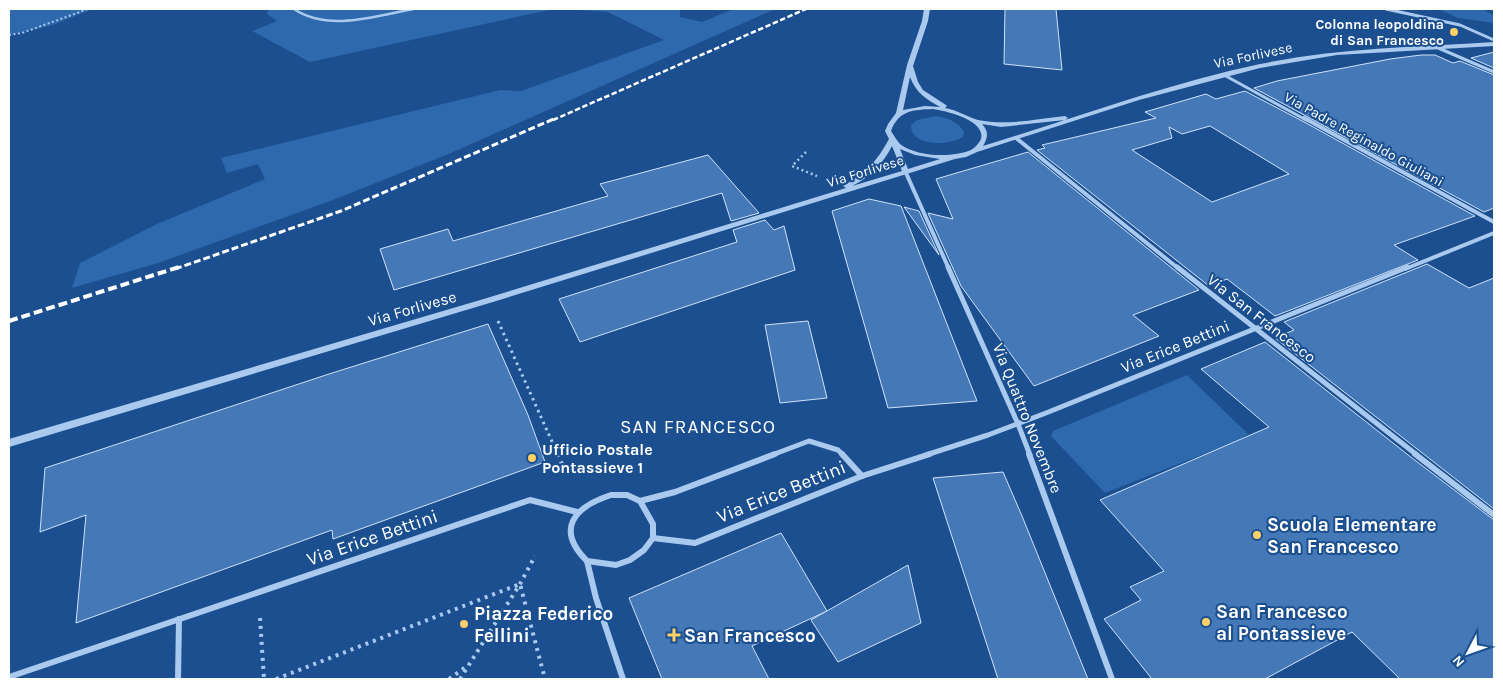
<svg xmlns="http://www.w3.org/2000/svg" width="1503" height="688" viewBox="0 0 1503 688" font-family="Karla,sans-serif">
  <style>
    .green { fill: #2e69ad }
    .building { fill: #4478b7; stroke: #cfe3fa; fill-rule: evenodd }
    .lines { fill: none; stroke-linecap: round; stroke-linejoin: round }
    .path-far3 { stroke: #a9c9ee; stroke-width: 2; stroke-dasharray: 2 2.5; stroke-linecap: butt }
    .path-far2 { stroke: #a9c9ee; stroke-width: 2.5; stroke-dasharray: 2 3; stroke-linecap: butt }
    .path-far1 { stroke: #a9c9ee; stroke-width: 3; stroke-dasharray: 2.5 4; stroke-linecap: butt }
    .path { stroke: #a9c9ee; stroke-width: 4; stroke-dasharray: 3 5; stroke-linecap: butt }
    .service { stroke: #a9c9ee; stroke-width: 2.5 }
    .minor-far3 { stroke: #a9c9ee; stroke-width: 3 }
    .minor-far2 { stroke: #a9c9ee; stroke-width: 4 }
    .minor-far1 { stroke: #a9c9ee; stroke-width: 5 }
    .minor { stroke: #a9c9ee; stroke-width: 6 }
    .tertiary { fill: #a9c9ee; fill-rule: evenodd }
    .rail-far2 { stroke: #fff; stroke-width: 2.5; stroke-dasharray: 5.5 2.5; stroke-linecap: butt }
    .rail-far1 { stroke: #fff; stroke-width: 3; stroke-dasharray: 7 3; stroke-linecap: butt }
    .rail { stroke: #fff; stroke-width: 4; stroke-dasharray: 9 4; stroke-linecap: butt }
    .poi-dot { fill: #ffd166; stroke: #1b4f8f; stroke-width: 2 }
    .labels { text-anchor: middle; stroke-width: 4; stroke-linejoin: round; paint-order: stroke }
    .far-poi-label { font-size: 14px; font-weight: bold; fill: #fff; stroke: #1b4f8f; text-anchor: end }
    .far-street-label { font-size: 14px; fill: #fff; stroke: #1b4f8f }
    .street-label { font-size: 16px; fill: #fff; stroke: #1b4f8f }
    .poi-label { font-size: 16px; font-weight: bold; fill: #fff; stroke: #1b4f8f; text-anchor: start }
    .quarter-label { font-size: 19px; letter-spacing: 1px; fill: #fff; stroke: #1b4f8f }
    .near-street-label { font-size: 19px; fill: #fff; stroke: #1b4f8f }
    .near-poi-label { font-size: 19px; font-weight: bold; fill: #fff; stroke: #1b4f8f; text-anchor: start }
  </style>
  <rect width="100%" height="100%" fill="#1b4f8f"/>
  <!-- green -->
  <g class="green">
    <path d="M9 9H92L53 25 9 35Z"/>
    <path d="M269 9H553L310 62 252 31 277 21 267 14Z"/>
    <path d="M568 9H680V17L702 22 734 9H775L451 153 333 200 158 263 72 288 80 263 157 224 265 179 258 164 227 173 221 158 500 90 521 91 664 40 608 12Z"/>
    <path d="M1439 9H1481L1494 15V23L1458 18Z"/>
    <path d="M936 116C947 118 958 121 964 132L963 137C950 146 910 147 911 125L917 120Z"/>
    <path d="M1187 375 1248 434 1237 441 1105 493 1051 436 1053 431Z"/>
  </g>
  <!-- building -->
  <g class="building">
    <path d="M1005 9H1056L1062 70 1004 64Z"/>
    <path d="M1494 52V68L1471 58Z"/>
    <path d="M1421 55H1435L1453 63 1460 61 1494 75V208L1484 212 1254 88 1277 81 1390 59Z"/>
    <path d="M1245 91 1306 123 1475 216 1394 245 1418 260 1275 316 1227 279 1209 286 1037 150 1045 148 1042 145 1156 118 1145 112 1206 94 1216 99ZM1210 126 1289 174 1212 202 1132 150 1172 138 1169 127 1182 134Z"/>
    <path d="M1028 152 1199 290 1133 315 1159 336 1034 386 961 286 928 213 953 219 936 179Z"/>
    <path d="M708 155 759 213 731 221 722 193 394 290 380 249 448 229 453 241 608 196 600 184Z"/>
    <path d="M869 199 901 206 977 401 888 408 832 211Z"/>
    <path d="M904 207 919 211 939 255Z"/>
    <path d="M765 220 774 230 784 226 795 270 580 342 559 299 737 242 733 230Z"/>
    <path d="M1427 264 1469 288 1494 278V509L1275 338 1294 330 1284 322Z"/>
    <path d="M808 321 827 398 780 403 765 325Z"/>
    <path d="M488 324 528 415 545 462 333 539 332 530 76 623 86 515 40 532 45 468 329 374Z"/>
    <path d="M1265 342 1412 458 1494 520V679H1400L1352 632 1265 679H1152L1104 619 1141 600 1130 587 1164 571 1100 500 1269 427 1201 369Z"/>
    <path d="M1003 472 1022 516 1088 679H998L933 478Z"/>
    <path d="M781 533 827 611 752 646 769 679H662L629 598Z"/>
    <path d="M908 565 921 623 838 662 811 620Z"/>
  </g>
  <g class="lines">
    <!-- path-far3 -->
    <path class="path-far3" d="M9 35 22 33 88 9"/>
    <!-- path-far2 -->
    <path class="path-far2" d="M806 152 792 166 817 176"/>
    <!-- path-far1 -->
    <path class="path-far1" d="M498 321 558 455"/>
    <!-- path -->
    <g class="path">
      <path d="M558 454 562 464"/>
      <path d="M260 618 264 679"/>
      <path d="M276 679 520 584 545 679"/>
      <path d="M449 679 467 666"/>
      <path d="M460 679 520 584 535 556"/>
    </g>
    <!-- service -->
    <path class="service" d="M294 9C328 32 376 16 413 9"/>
    <!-- minor-far3 -->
    <g class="minor-far3">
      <path d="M1386 9 1460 25 1494 40"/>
      <path d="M1436 47 1494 72"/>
      <path d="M1224 75 1306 120"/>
    </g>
    <!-- minor-far2 -->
    <g class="minor-far2">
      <path d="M1304 118 1494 222"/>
      <path d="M1016 138 1179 269"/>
      <path d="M906 173 949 269"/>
      <path d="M1405 269 1494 233"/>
    </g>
    <!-- minor-far1 -->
    <g class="minor-far1">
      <path d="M948 267 1018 424 1030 455"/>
      <path d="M1177 267 1417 455"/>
      <path d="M772 455 809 441 838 450 843 455"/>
      <path d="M926 455 988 435 1046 413 1408 267"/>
    </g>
    <!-- minor -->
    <g class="minor">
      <path d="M842 454 862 476"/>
      <path d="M1029 454 1112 679"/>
      <path d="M1415 454 1494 515"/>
      <path d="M611 495H627L640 501 653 524V538L644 550 630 560 616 565 587 561C555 529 574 507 611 495Z"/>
      <path d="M640 501 675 492 775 454"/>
      <path d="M653 538 695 543 862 476 930 454"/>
      <path d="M587 561 596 598 623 679"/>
      <path d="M9 677 530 500 577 512"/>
      <path d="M178 679 179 619"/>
    </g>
    <!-- tertiary -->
    <path class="tertiary" d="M924 9H930L928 21 913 66 918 82 923 90 946 105 947 106 945 108C957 110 968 117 978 120 1007 126 1036 119 1065 116L1068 118 1065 120 1001 127 982 124C989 132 988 137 983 146 1075 118 1166 84 1260 64 1337 48 1415 47 1494 42V46L1337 55 1260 68 1139 100 977 152 966 157 955 159 493 302 9 447V439L487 298 846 188 843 186 845 185C867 172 877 161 889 139L885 131 888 124 896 113 907 65 922 21ZM910 77C916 93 926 99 940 107L925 106 903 110ZM933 109C946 111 986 120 981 139 979 143 975 148 971 150 952 158 917 157 900 144 896 140 894 135 891 131 899 110 913 110 933 109ZM892 146 902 171 852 186C870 177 883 164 892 146ZM900 149 915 155 940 159 908 169Z"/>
    <!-- rail-far2 -->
    <path class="rail-far2" d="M553 120 806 9"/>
    <!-- rail-far1 -->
    <path class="rail-far1" d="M175 269 341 211 556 118"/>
    <!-- rail -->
    <path class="rail" d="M9 321 179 267"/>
  </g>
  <!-- markers -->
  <g class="poi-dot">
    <circle cx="1454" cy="32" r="5"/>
    <circle cx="532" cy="458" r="5"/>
    <circle cx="1257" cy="535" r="5"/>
    <circle cx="1206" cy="622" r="5"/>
    <circle cx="464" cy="624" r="5"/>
    <path d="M671.5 627.5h5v5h5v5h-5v5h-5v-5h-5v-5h5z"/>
  </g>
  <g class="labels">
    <!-- far-poi labels -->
    <g class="far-poi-label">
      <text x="1444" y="29">Colonna leopoldina<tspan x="1444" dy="16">di San Francesco</tspan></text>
    </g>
    <!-- far-street labels -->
    <g class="far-street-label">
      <text transform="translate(1253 55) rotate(-12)" y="5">Via Forlivese</text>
      <text transform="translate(1364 139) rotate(29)" y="5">Via Padre Reginaldo Giuliani</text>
      <text transform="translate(865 171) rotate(-17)" y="5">Via Forlivese</text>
    </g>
    <!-- street labels -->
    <g class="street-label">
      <text transform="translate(412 308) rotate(-16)" y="6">Via Forlivese</text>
      <text transform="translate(1262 318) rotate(38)" y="6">Via San Francesco</text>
      <text transform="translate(1175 346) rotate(-22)" y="6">Via Erice Bettini</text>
      <text transform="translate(1028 418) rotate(68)" y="6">Via Quattro Novembre</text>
    </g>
    <!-- poi labels -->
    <g class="poi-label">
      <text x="542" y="455">Ufficio Postale<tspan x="542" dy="18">Pontassieve 1</tspan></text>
    </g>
    <!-- quarter labels -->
    <g class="quarter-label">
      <text x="698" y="433">SAN FRANCESCO</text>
    </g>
    <!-- near-street labels -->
    <g class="near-street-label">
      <text transform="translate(781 491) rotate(-22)" y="7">Via Erice Bettini</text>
      <text transform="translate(372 537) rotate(-19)" y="7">Via Erice Bettini</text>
    </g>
    <!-- near-poi labels -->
    <g class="near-poi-label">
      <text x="1267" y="531">Scuola Elementare<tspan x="1267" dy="22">San Francesco</tspan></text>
      <text x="1216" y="618">San Francesco<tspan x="1216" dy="22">al Pontassieve</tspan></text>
      <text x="474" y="620">Piazza Federico<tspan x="474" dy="22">Fellini</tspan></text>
      <text x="684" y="642">San Francesco</text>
    </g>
  </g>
  <!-- border -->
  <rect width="1503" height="688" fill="none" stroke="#ffffff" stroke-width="20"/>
  <!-- north arrow -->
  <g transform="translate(1468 653) rotate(229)" stroke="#1b4f8f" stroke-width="4" paint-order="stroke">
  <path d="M0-4L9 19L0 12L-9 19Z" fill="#ffffff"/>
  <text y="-8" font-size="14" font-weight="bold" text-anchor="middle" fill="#ffffff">N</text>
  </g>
</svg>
